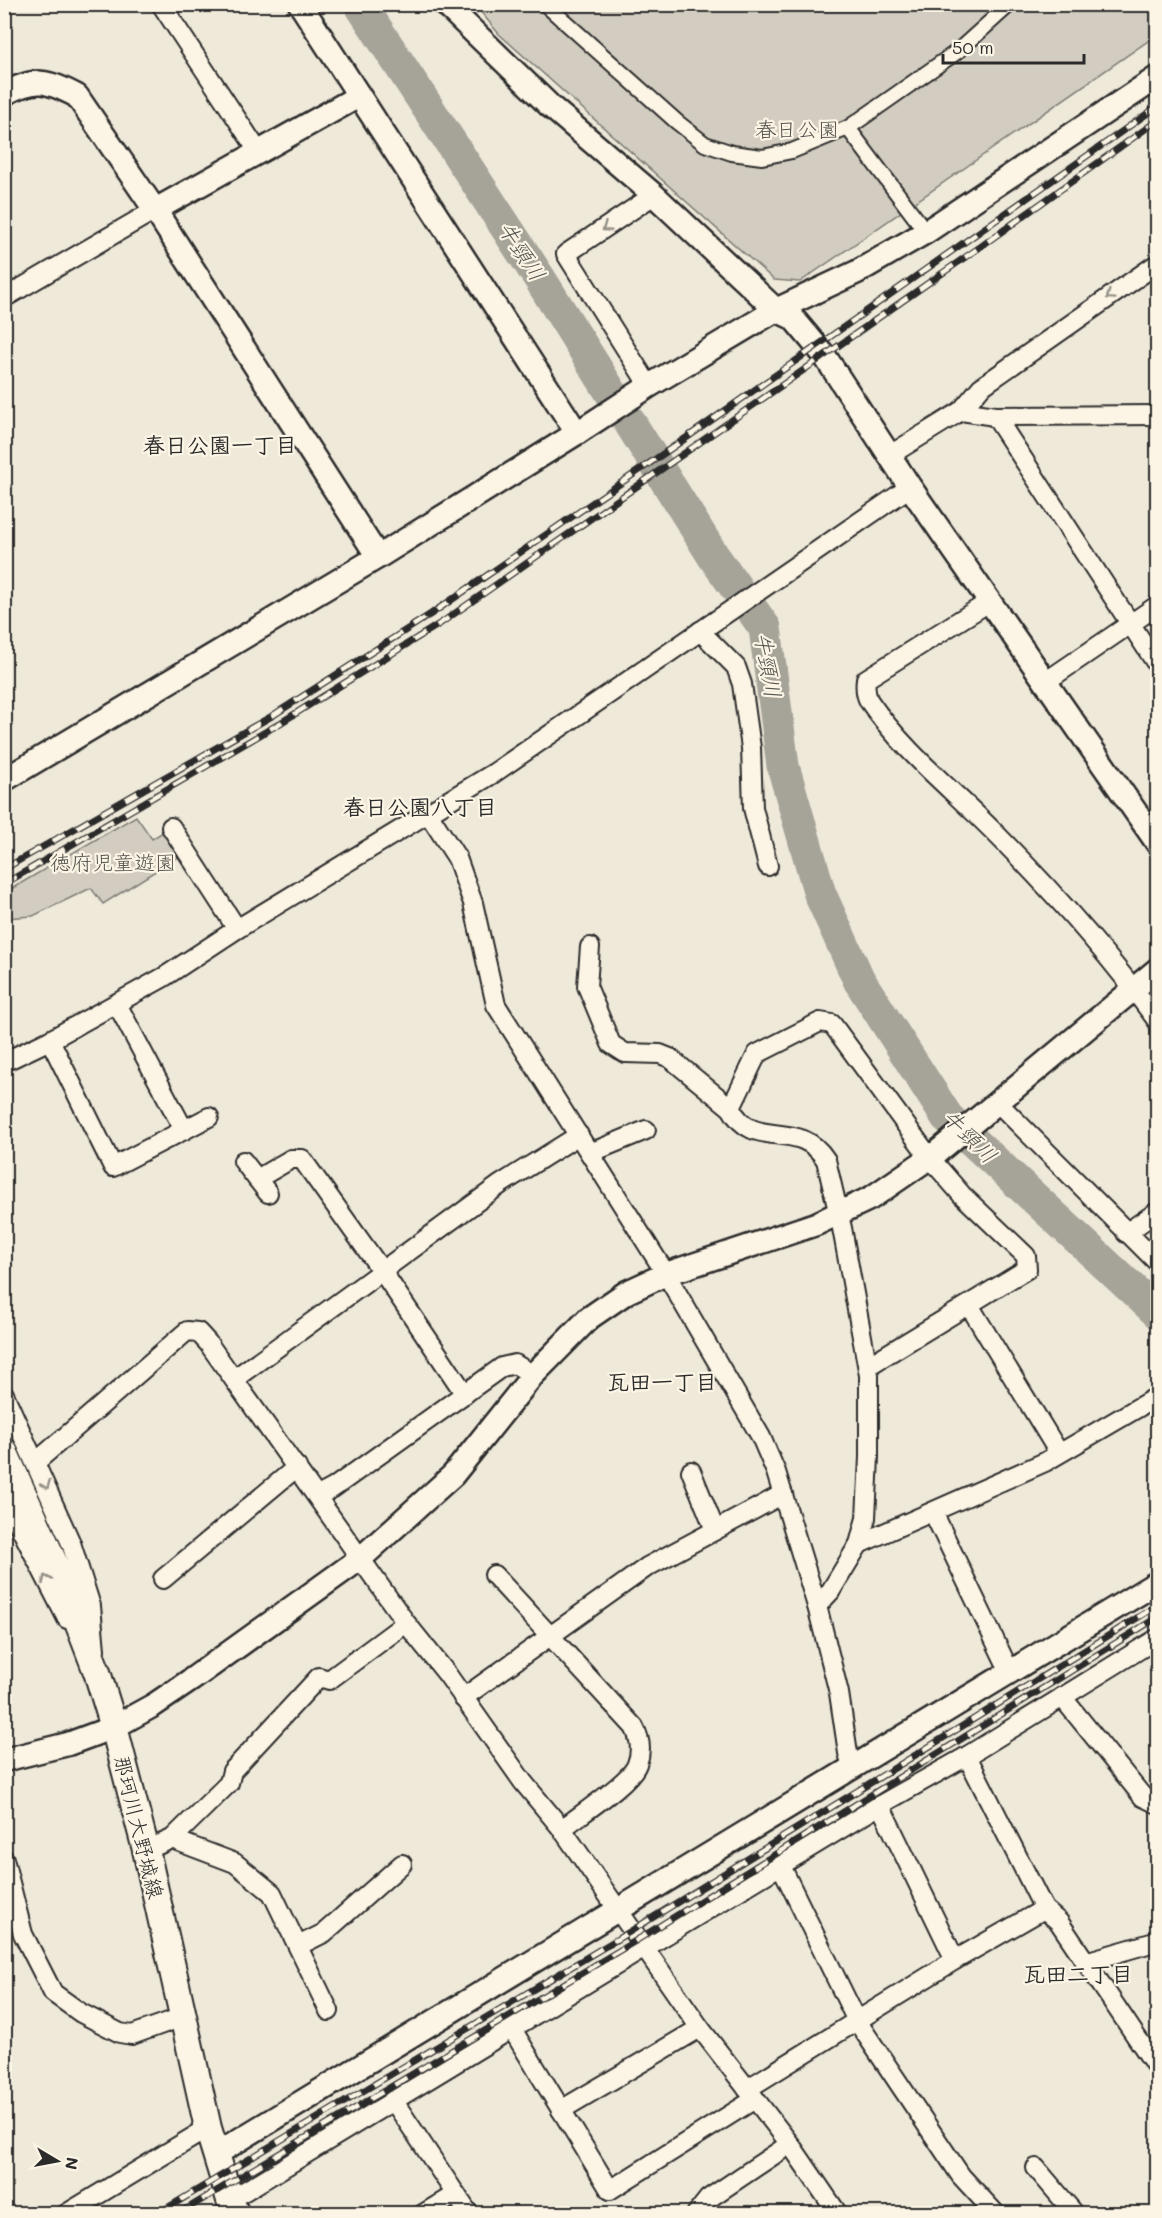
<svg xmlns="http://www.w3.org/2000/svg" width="1162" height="2218" viewBox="0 0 1162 2218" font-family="Mali,'Klee One',sans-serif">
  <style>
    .green { fill: #d2cdc0; stroke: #7e7c76; stroke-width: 1.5 }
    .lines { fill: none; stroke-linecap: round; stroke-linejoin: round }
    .river { stroke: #a6a399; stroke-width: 33 }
    .pedestrian-casing { stroke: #2b2b2b; stroke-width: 18 }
    .minor-casing { stroke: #2b2b2b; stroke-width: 22 }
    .tertiary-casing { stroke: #2b2b2b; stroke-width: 27 }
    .secondary-casing { stroke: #2b2b2b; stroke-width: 30 }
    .pedestrian { stroke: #fcf5e5; stroke-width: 14 }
    .minor { stroke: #fcf5e5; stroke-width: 18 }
    .tertiary { stroke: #fcf5e5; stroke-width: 22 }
    .secondary { stroke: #fcf5e5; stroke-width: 26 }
    .rail-casing { stroke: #2b2b2b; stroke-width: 7 }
    .rail { stroke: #fcf5e5; stroke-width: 4.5; stroke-dasharray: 14; stroke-linecap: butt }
    .oneway { stroke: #949088 }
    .labels { text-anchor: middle; stroke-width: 4.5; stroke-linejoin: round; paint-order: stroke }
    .park-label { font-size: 21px; fill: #555450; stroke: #fcf5e5 }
    .street-label { font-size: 21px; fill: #2b2b2b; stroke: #fcf5e5 }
    .water-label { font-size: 22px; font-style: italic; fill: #565552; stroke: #fcf5e5 }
    .neighbourhood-label { font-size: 22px; font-weight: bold; fill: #2b2b2b; stroke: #fcf5e5 }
  </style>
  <rect width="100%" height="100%" fill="#efe9da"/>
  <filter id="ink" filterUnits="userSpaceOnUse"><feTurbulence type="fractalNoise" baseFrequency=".0167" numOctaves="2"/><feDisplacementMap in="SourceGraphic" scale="12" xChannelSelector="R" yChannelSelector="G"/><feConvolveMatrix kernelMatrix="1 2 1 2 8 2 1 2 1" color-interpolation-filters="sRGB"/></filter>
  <g filter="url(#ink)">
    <!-- green -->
    <g class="green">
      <path d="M1157 4 1158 34 800 282 774 280 499 34 475 5Z"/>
      <path d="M136 816 152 839 166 830 181 855 103 904 91 888 33 916 5 918 4 893Z"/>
    </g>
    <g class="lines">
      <!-- river -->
      <path class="river" d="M360 4 540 279 714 557 765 628 783 766 820 894 859 980 947 1117 1158 1313"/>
      <defs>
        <g id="pedestrian">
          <path d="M545 4 677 122 705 144 732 153 762 157 792 151 848 128 958 51 1010 4"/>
          <path d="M848 128 926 232"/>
        </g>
        <g id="minor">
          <path d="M161 4 258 151"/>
          <path d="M4 298 155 210"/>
          <path d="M649 386 566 254 654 195"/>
          <path d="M961 411 981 387 1158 263"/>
          <path d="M995 416 1158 666"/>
          <path d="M890 455 961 411 995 416 1158 415"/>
          <path d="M989 602 866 679C865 687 865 694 869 701 905 754 957 793 1001 839 1057 896 1111 957 1158 1022"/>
          <path d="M700 631 736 667 742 684 751 748 753 808 768 866"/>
          <path d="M1045 682 1158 605"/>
          <path d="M428 813 457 858 473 903 496 1005 666 1274 761 1437 776 1472 817 1606 839 1693 848 1753 852 1766"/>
          <path d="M171 827 237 929"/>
          <path d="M590 947 587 986 611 1044 625 1053 660 1054 670 1058 731 1108C754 1153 798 1116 826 1160L842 1228 869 1375V1457L866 1518 859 1544 830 1592 817 1606"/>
          <path d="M117 1004 184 1130"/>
          <path d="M50 1040 113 1167 209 1117"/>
          <path d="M4 1062 50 1040 164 977 237 929 494 773 910 487"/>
          <path d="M997 1102 1158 1263"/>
          <path d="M731 1108 757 1054 820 1022 832 1024 930 1158 962 1195 1026 1256 1027 1269 868 1366"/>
          <path d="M590 1153 646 1130"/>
          <path d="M243 1161 268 1193"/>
          <path d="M257 1179 291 1159H302L382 1271 465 1394"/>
          <path d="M1126 1233 1158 1211"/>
          <path d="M969 1305 1059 1453"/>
          <path d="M234 1379 501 1184 579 1135"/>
          <path d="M4 1394 71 1543 91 1606 95 1650"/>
          <path d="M36 1462 187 1331 198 1332 208 1343 406 1623 447 1674 523 1782 562 1829 700 2028 790 2144 838 2214"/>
          <path d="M691 1471 715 1530"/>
          <path d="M4 1496 67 1619"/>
          <path d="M318 1496 333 1488 502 1367 515 1364 533 1375"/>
          <path d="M933 1512 1010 1672"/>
          <path d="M859 1544 1045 1462 1158 1396"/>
          <path d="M494 1575 634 1727C640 1738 642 1751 637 1764 631 1782 579 1815 562 1829"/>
          <path d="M163 1579 297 1467"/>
          <path d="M1062 1697 1143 1797 1158 1804"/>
          <path d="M463 1698 647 1567 783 1494"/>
          <path d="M967 1756 1044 1909 1059 1922 1158 2069"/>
          <path d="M880 1805 955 1960"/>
          <path d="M172 1839 235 1863 272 1893 329 2011"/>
          <path d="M146 1850 172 1839 229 1783 232 1771 319 1677 329 1680 406 1623"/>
          <path d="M4 1859 23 1934 53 1993 81 2013 120 2033 132 2035 182 2017"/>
          <path d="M781 1866 857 2021 961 2176 996 2214"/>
          <path d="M298 1946 324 1933 402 1864"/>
          <path d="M1085 1962 1158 1941"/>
          <path d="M512 2029 610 2190 755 2099"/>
          <path d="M747 2089 955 1960 1044 1909"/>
          <path d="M393 2100 469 2214"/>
          <path d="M561 2110 700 2028"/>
          <path d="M1036 2168 1075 2214"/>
          <path d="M230 2200 880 1805 967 1756 1158 1638"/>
          <path d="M66 2214 208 2128"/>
          <path d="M423 2214 456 2194"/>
          <path d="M696 2214 708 2199 790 2144"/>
        </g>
        <g id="tertiary">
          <path d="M300 4 577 433"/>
          <path d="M445 4 550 106 654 195 776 310 793 318 824 355 910 487 1158 844"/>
          <path d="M4 94C36 77 46 80 77 96L155 210 378 557"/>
          <path d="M155 210 359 96"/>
          <path d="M4 780 378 557 577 433 649 386 776 310 857 272 926 232 1158 77"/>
          <path d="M4 1760 68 1744 114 1727 154 1705 191 1680 361 1558 453 1475 533 1375 589 1318 627 1292 666 1274 816 1224 871 1198 935 1154 1158 969"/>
          <path d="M216 2154 1158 1582"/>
        </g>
        <path id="secondary" d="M4 1451 61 1578 97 1672 114 1727 146 1850 208 2128 230 2200 236 2214"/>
      </defs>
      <!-- pedestrian casing -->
      <use href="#pedestrian" class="pedestrian-casing"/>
      <!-- minor casing -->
      <use href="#minor" class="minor-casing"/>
      <!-- tertiary casing -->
      <use href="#tertiary" class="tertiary-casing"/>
      <!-- secondary casing -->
      <use href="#secondary" class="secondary-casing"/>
      <!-- pedestrian -->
      <use href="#pedestrian" class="pedestrian"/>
      <!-- minor -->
      <use href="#minor" class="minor"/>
      <!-- tertiary -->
      <use href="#tertiary" class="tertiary"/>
      <!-- secondary -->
      <use href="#secondary" class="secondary"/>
      <defs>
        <g id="rail">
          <path d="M4 869 272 716 431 614 689 436 1158 106"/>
          <path d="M4 884 277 725 441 623 980 247 1158 120"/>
          <path d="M157 2214 631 1931 1158 1605"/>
          <path d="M178 2214 637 1940 1158 1617"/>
        </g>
      </defs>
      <!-- rail casing -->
      <use href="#rail" class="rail-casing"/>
      <!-- rail -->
      <use href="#rail" class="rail"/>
    </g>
    <!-- one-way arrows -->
    <defs><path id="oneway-chevron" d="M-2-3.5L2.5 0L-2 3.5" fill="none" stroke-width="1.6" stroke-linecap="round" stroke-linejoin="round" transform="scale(1.5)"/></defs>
    <g class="oneway">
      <use href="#oneway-chevron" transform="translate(606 228) rotate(146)"/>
      <use href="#oneway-chevron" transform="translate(1110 296) rotate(145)"/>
      <use href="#oneway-chevron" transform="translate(46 1485) rotate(67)"/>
      <use href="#oneway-chevron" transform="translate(46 1579) rotate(-116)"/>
    </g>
  </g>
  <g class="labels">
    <!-- park labels -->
    <g class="park-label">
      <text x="797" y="137">春日公園</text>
      <text x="113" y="870">徳府児童遊園</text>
    </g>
    <!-- street labels -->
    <g class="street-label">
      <text transform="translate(138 1827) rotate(76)" y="7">那珂川大野城線</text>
    </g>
    <!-- water labels -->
    <g class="water-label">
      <text transform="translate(522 251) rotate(57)" y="8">牛頸川</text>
      <text transform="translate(768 665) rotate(80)" y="8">牛頸川</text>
      <text transform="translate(970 1136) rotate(45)" y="8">牛頸川</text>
    </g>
    <!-- neighbourhood labels -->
    <g class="neighbourhood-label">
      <text x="220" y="453">春日公園一丁目</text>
      <text x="420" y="815">春日公園八丁目</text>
      <text x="662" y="1390">瓦田一丁目</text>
      <text x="1078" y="1982">瓦田二丁目</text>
    </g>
  </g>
  <!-- margin -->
  <rect width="1162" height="2218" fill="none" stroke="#fcf5e5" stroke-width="24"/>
  <rect x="12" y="12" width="1138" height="2194" fill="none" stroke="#2b2b2b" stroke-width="2" filter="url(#ink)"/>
  <!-- north arrow -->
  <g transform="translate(57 2161) rotate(100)" stroke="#fcf5e5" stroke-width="4.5" paint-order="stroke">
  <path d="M0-4.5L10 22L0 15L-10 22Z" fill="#2b2b2b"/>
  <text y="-9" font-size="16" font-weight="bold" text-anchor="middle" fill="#2b2b2b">N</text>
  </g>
  <!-- scale -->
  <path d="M943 54v9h141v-9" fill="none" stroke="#2b2b2b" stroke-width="3"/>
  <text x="952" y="54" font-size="18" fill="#2b2b2b" stroke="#fcf5e5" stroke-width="4.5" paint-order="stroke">50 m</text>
</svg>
